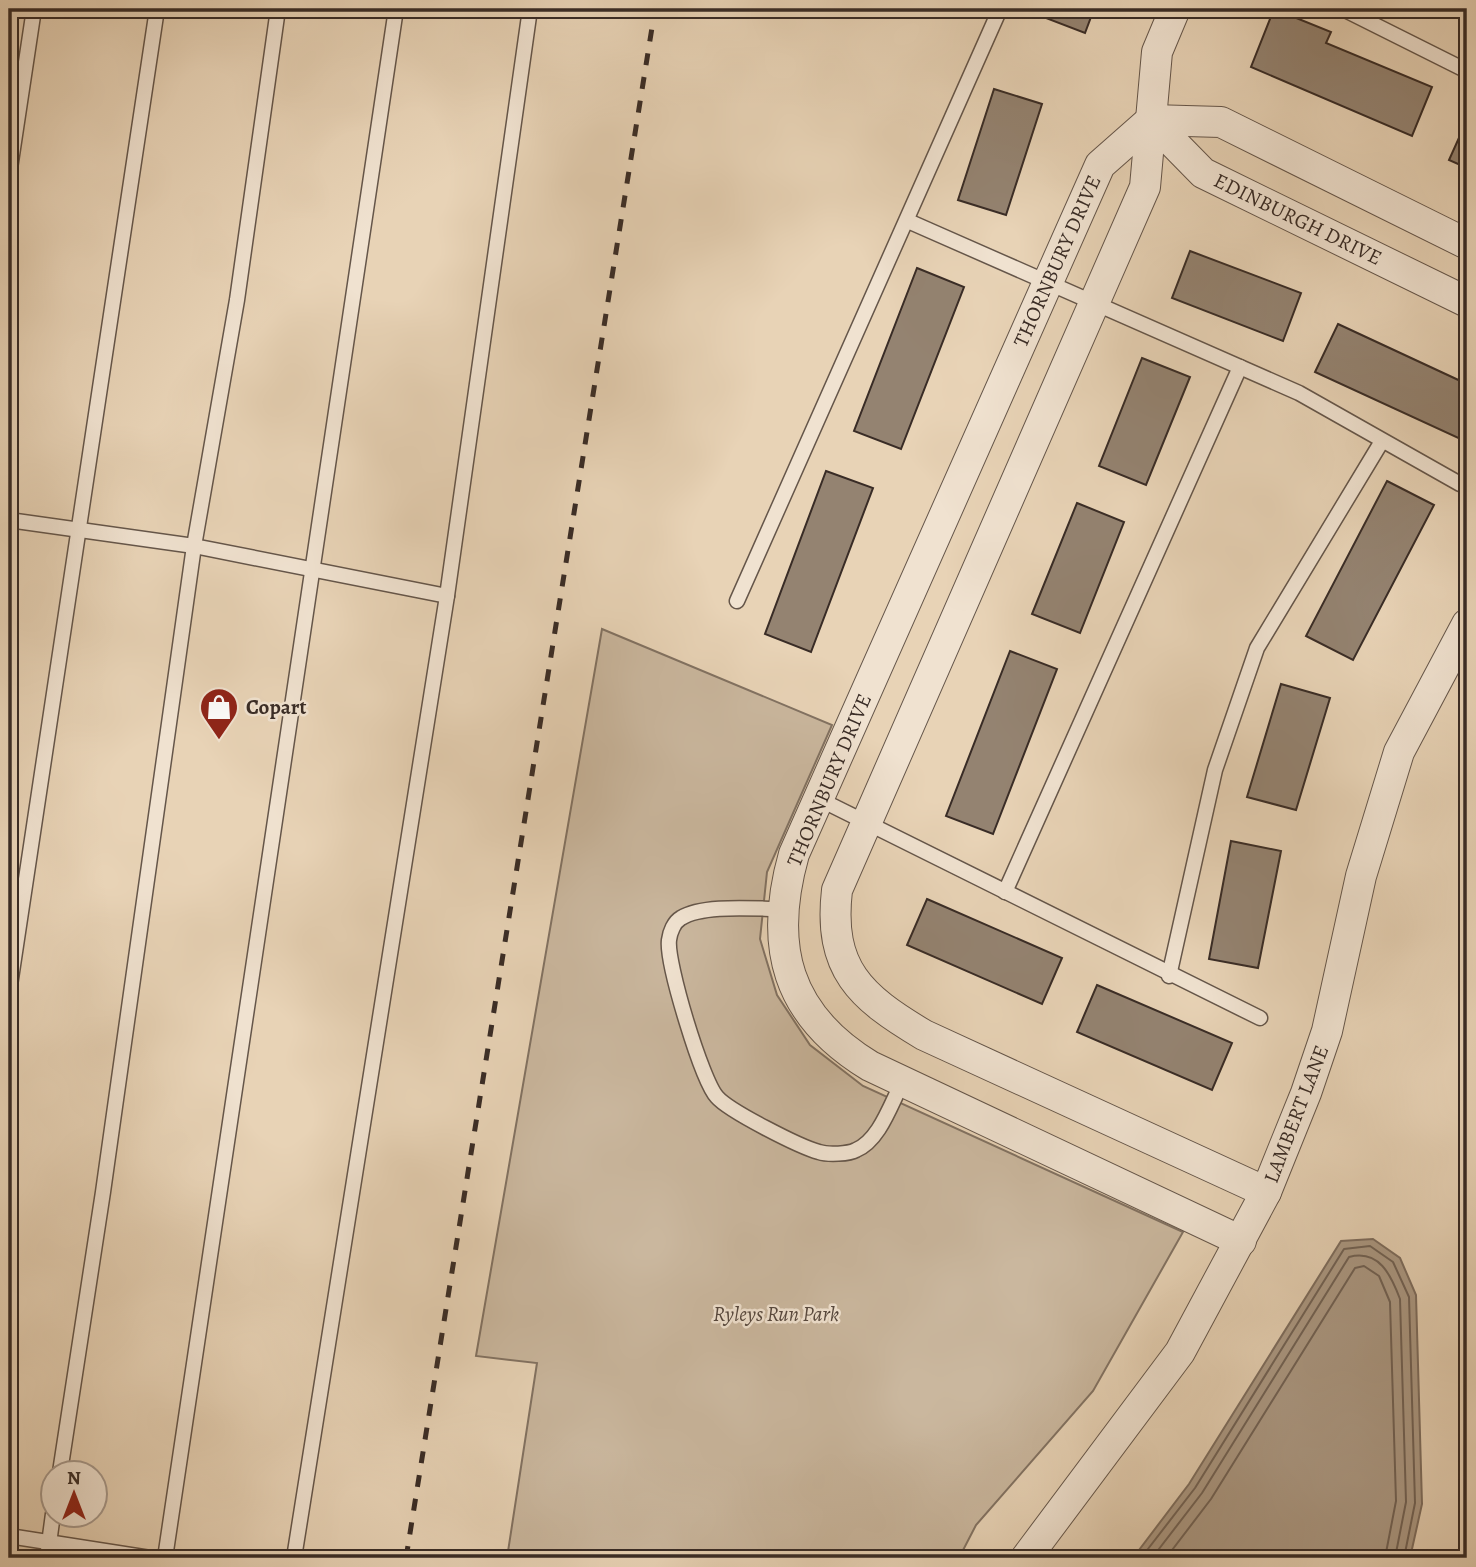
<svg xmlns="http://www.w3.org/2000/svg" width="1476" height="1567" viewBox="0 0 1476 1567" font-family="Alegreya,serif">
  <style>
    .green { fill: #cab79e; stroke: #827262; stroke-width: 2 }
    .water { fill: #ac9a85; stroke: #7e6e5f; stroke-width: 2 }
    .lines { fill: none; stroke-linecap: round; stroke-linejoin: round }
    .shore { stroke: #726356; stroke-width: 2 }
    .building { fill: #948371; stroke: #392c26; stroke-width: 2 }
    .service-casing { stroke: #65564a; stroke-width: 17 }
    .minor-casing { stroke: #65564a; stroke-width: 32 }
    .service { stroke: #f0e2d0; stroke-width: 14 }
    .minor { stroke: #f0e2d0; stroke-width: 30 }
    .rail { stroke: #392c26; stroke-width: 5; stroke-dasharray: 12 12; stroke-linecap: butt }
    .labels { text-anchor: middle; stroke-width: 5; stroke-linejoin: round; paint-order: stroke }
    .street-label { font-size: 21px; fill: #392c26; stroke: #f0e2d0 }
    .poi-label { font-size: 21px; font-weight: bold; fill: #392c26; stroke: #f0e2d0; text-anchor: start }
    .park-label { font-size: 21px; font-style: italic; fill: #56483e; stroke: #f0e2d0 }
  </style>
  <rect width="100%" height="100%" fill="#e8d3b6"/>
  <filter id="stains"><feTurbulence type="fractalNoise" baseFrequency=".00286" numOctaves="4"/><feColorMatrix values="0 0 0 0 .2 0 0 0 0 .09 0 0 0 0 .02 0 0 0 .5 -.17"/></filter>
  <radialGradient id="worn" r=".72"><stop offset=".6" stop-color="#630" stop-opacity="0"/><stop offset="1" stop-color="#630" stop-opacity=".3"/></radialGradient>
  <!-- green -->
  <path class="green" d="M602 629 832 725 767 872 760 939 777 995 810 1045 863 1086 1183 1232 1093 1391 976 1525 959 1558H507L537 1363 476 1356Z"/>
  <!-- water -->
  <path class="water" d="M1373 1239 1400 1258 1416 1295 1422 1504 1410 1558H1133L1189 1484 1341 1241Z"/>
  <g class="lines">
    <!-- shore -->
    <g class="shore">
      <path d="M1141 1558 1195 1488 1344 1249 1370 1246 1393 1262 1409 1297 1415 1503 1404 1558"/>
      <path d="M1152 1558 1202 1493 1349 1257C1379 1249 1391 1275 1400 1299L1406 1502 1395 1558"/>
      <path d="M1166 1558 1211 1499 1355 1268 1364 1266 1379 1276 1390 1302 1396 1501 1385 1558"/>
    </g>
  </g>
  <!-- building -->
  <g class="building">
    <path d="M1040 9H1094L1085 33 1038 15Z"/>
    <path d="M1274 9 1331 32 1326 43 1432 87 1412 136 1251 67Z"/>
    <path d="M994 89 1042 104 1006 215 958 200Z"/>
    <path d="M1467 120V168L1449 160Z"/>
    <path d="M1190 251 1301 293 1283 341 1172 298Z"/>
    <path d="M917 268 964 287 901 449 854 431Z"/>
    <path d="M1338 324 1467 384V442L1315 372Z"/>
    <path d="M1142 358 1190 377 1146 485 1099 466Z"/>
    <path d="M826 471 873 488 811 652 765 634Z"/>
    <path d="M1387 481 1434 505 1353 660 1306 636Z"/>
    <path d="M1077 503 1124 522 1080 633 1032 614Z"/>
    <path d="M1010 651 1057 669 993 834 946 816Z"/>
    <path d="M1281 684 1330 698 1296 810 1247 797Z"/>
    <path d="M1231 841 1281 851 1258 968 1209 959Z"/>
    <path d="M927 899 1062 958 1042 1004 907 945Z"/>
    <path d="M1097 985 1232 1043 1212 1090 1077 1032Z"/>
  </g>
  <g class="lines">
    <defs>
      <g id="service">
        <path d="M1343 9 1467 71"/>
        <path d="M9 175 34 9"/>
        <path d="M908 221 1299 393 1460 484"/>
        <path d="M9 520 194 546 447 596"/>
        <path d="M737 601 1000 9"/>
        <path d="M819 799 1260 1018"/>
        <path d="M1005 892 1240 367"/>
        <path d="M781 909C756 909 703 904 681 918 674 922 670 932 669 940 666 962 702 1081 717 1097 729 1111 800 1147 819 1152 828 1155 849 1154 856 1150 880 1140 891 1103 903 1081"/>
        <path d="M1169 976 1215 770 1257 648 1382 441"/>
        <path d="M9 992 157 9"/>
        <path d="M60 1472 103 1192 194 546 237 300 278 9"/>
        <path d="M9 1536 150 1558"/>
        <path d="M47 1558 53 1514"/>
        <path d="M165 1558 396 9"/>
        <path d="M294 1558 447 596 530 9"/>
      </g>
      <g id="minor">
        <path d="M1175 9 1157 52 1145 187 837 890C828 969 860 997 924 1035L1266 1192"/>
        <path d="M1151 120 1100 165 794 854C768 946 786 1015 870 1066L1241 1241"/>
        <path d="M1151 120 1203 173 1467 302"/>
        <path d="M1151 120 1221 122 1467 244"/>
        <path d="M1026 1558 1180 1352 1266 1192 1306 1093 1327 1031 1361 876 1399 752 1467 624"/>
      </g>
    </defs>
    <!-- service casing -->
    <use href="#service" class="service-casing"/>
    <!-- minor casing -->
    <use href="#minor" class="minor-casing"/>
    <!-- service -->
    <use href="#service" class="service"/>
    <!-- minor -->
    <use href="#minor" class="minor"/>
    <!-- rail -->
    <path class="rail" d="M406 1558 655 9"/>
  </g>
  <!-- icons -->
  <defs>
    <symbol id="shop-pin" viewBox="-11 -11 22 30"><path d="M0 17L-7.5 6A9.5 9.5 0 1 1 7.5 6Z" fill="#8f2418" stroke="#f0e2d0"/><path d="M-5-2.5h2.3a2.7 3.5 0 0 1 5.4 0H5L5.5 6h-11ZM-1.5-2.5h3a1.5 2.3 0 0 0-3 0Z" fill="#fff"/></symbol>
  </defs>
  <g fill-rule="evenodd">
    <use href="#shop-pin" x="197" y="685" width="44" height="60"/>
  </g>
  <g class="labels">
    <!-- street labels -->
    <g class="street-label">
      <text transform="translate(1298 219) rotate(26)" y="7">EDINBURGH DRIVE</text>
      <text transform="translate(1057 261) rotate(-66)" y="7">THORNBURY DRIVE</text>
      <text transform="translate(829 780) rotate(-67)" y="7">THORNBURY DRIVE</text>
      <text transform="translate(1296 1114) rotate(-69)" y="7">LAMBERT LANE</text>
    </g>
    <!-- poi labels -->
    <g class="poi-label">
      <text x="246" y="714">Copart</text>
    </g>
    <!-- park labels -->
    <g class="park-label">
      <text x="776" y="1321">Ryleys Run Park</text>
    </g>
  </g>
  <!-- margin -->
  <rect width="1476" height="1567" fill="none" stroke="#e8d3b6" stroke-width="35"/>
  <rect x="10" y="10" width="1455" height="1546" fill="none" stroke="#392c26" stroke-width="3.5"/>
  <rect x="18" y="18" width="1441" height="1532" fill="none" stroke="#392c26" stroke-width="2"/>
  <!-- north arrow -->
  <g transform="translate(74 1494)"><circle r="33" fill="#f0e2d0" stroke="#a7998c" stroke-width="2"/>
  <path d="M0-5L12 26L0 18L-12 26Z" fill="#8f2418"/>
  <text y="-10" font-size="19" font-weight="bold" text-anchor="middle" fill="#392c26">N</text>
  </g>
  <rect width="100%" height="100%" filter="url(#stains)"/>
  <rect width="100%" height="100%" fill="url(#worn)"/>
</svg>
